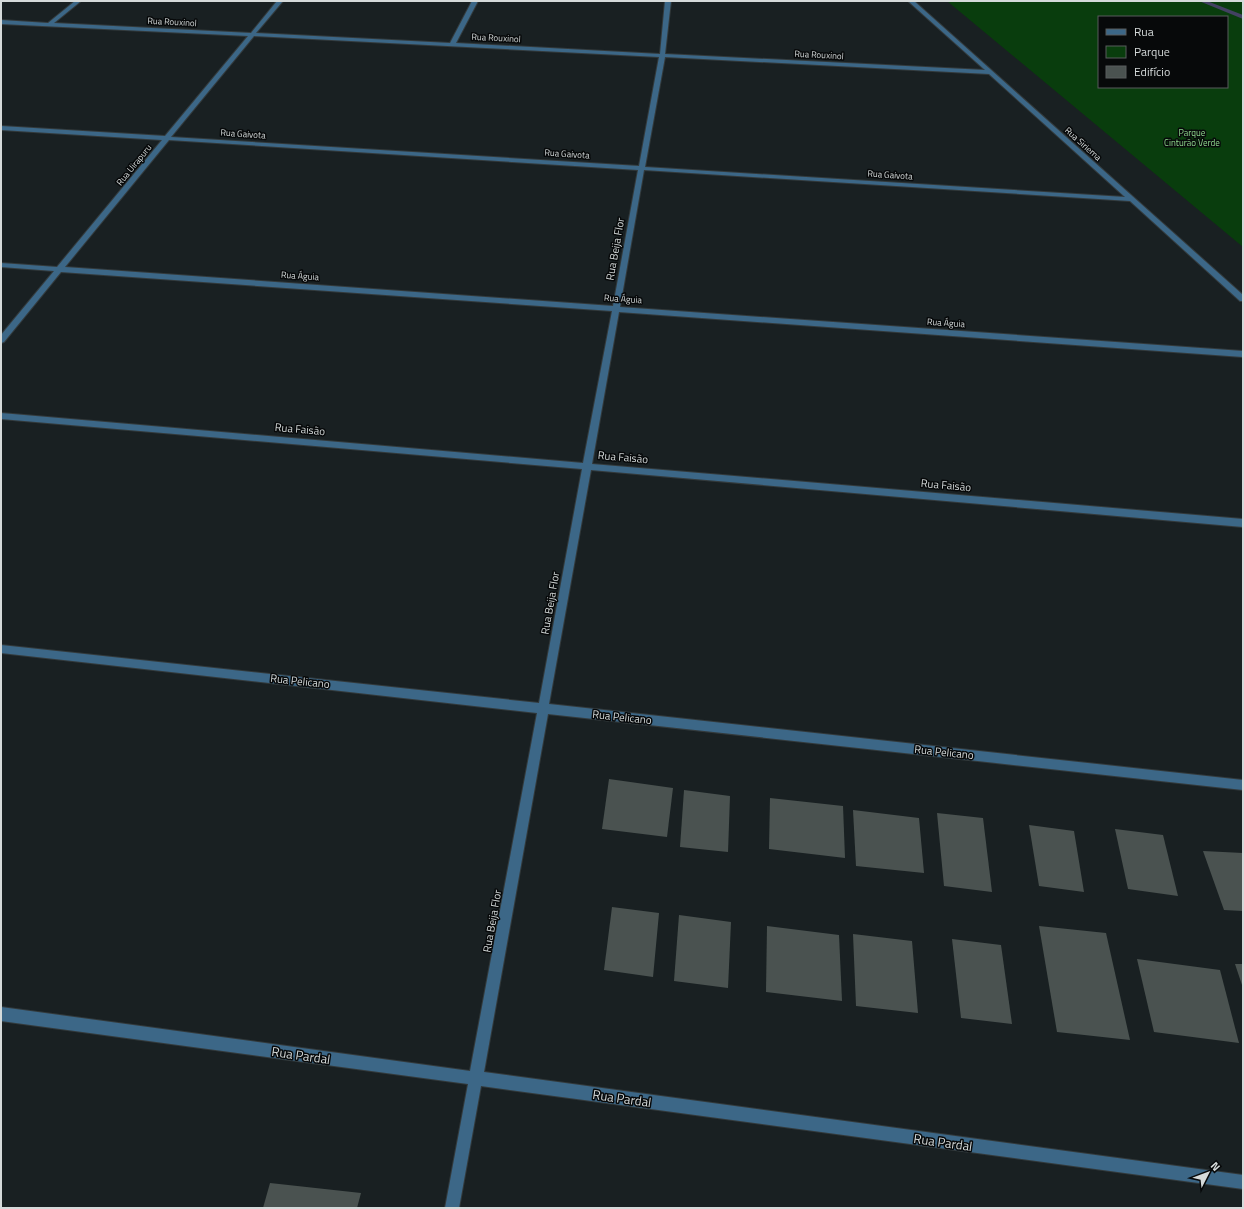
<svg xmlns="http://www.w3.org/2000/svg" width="1244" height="1209" viewBox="0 0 1244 1209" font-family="'Titillium Web',sans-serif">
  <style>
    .green { fill: #093d0d; fill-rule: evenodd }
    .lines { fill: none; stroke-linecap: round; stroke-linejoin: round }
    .stream { fill: #434162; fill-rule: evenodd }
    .building { fill: #4a5250 }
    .minor-casing { stroke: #333a3c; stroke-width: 2 }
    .minor { fill: #3c6787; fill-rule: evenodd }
    .labels { text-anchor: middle; stroke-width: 3; stroke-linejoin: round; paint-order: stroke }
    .far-street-label { font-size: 9px; fill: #d5dada; stroke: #07090a }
    .far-park-label { font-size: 9px; fill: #90d98f; stroke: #07090a }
    .street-label { font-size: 11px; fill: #d5dada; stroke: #07090a }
    .near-street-label { font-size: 13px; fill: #d5dada; stroke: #07090a }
  </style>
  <rect width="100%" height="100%" fill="#192022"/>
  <!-- green -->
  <path class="green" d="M947 1H1243V247ZM1099 17H1227V87H1099Z"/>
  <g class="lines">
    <!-- stream -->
    <path class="stream" d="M1199 1H1207L1243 15V19Z"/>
  </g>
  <!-- building -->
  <g class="building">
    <path d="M609 779 673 788 667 837 602 829Z"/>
    <path d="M684 790 730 796 728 852 680 847Z"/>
    <path d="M770 798 843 806 845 858 769 849Z"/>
    <path d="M853 810 919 818 924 873 856 866Z"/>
    <path d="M937 813 983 818 992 892 944 886Z"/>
    <path d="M1029 825 1074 831 1084 892 1039 886Z"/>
    <path d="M1115 829 1163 835 1178 896 1128 889Z"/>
    <path d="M1203 851 1243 853V911L1224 910Z"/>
    <path d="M612 907 659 913 653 977 604 970Z"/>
    <path d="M679 915 731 922 728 988 674 981Z"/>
    <path d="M767 926 839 935 842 1001 766 992Z"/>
    <path d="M1039 926 1106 933 1130 1040 1057 1032Z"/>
    <path d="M853 934 912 941 918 1013 856 1006Z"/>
    <path d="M952 939 1001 945 1012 1024 961 1018Z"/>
    <path d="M1137 959 1220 970 1239 1043 1154 1032Z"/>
    <path d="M1235 964H1243V988Z"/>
    <path d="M270 1183 361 1193 357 1208H263Z"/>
  </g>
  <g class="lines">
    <defs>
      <path id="minor" d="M75 1H81L54 23 251 33 277 1H283L256 33 450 43 472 1H478L456 43 660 54 665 1H671L665 54 985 70 908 1H914L1243 295V301H1240L1130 201 644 170 620 307 1243 351V357L619 312 592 464 1243 519V527L591 470 549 704 1243 780V790L548 714 484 1072 1243 1175V1189L481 1086 459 1208H445L468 1084 1 1021V1007L470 1071 537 713 1 653V645L539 703 582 469 1 419V413L583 463 612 311 61 272 4 342 1 343V335L54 271 1 267V263L57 267 162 140 1 130V126L165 136 248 36 1 24V20L48 23ZM254 36 659 57 639 166 171 137ZM665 57 989 74 1125 197 645 167ZM169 140 638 170 613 306 65 267Z"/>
    </defs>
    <!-- minor casing -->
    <use href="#minor" class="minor-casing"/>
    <!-- minor -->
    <use href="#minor" class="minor"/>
  </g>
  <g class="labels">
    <!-- far-street labels -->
    <g class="far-street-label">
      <text transform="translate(172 22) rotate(3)" y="3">Rua Rouxinol</text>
      <text transform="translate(496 38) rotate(3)" y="3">Rua Rouxinol</text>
      <text transform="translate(819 55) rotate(3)" y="3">Rua Rouxinol</text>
      <text transform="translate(243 134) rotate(4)" y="3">Rua Gaivota</text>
      <text transform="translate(1083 144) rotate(42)" y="3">Rua Siriema</text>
      <text transform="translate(567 154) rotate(4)" y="3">Rua Gaivota</text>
      <text transform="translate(134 165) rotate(-51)" y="3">Rua Uirapuru</text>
      <text transform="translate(890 175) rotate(4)" y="3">Rua Gaivota</text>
      <text transform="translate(300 276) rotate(4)" y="3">Rua Águia</text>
      <text transform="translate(623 299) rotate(4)" y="3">Rua Águia</text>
      <text transform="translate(946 323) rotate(4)" y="3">Rua Águia</text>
    </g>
    <!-- far-park labels -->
    <g class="far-park-label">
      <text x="1192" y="136">Parque<tspan x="1192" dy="10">Cinturão Verde</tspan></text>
    </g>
    <!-- street labels -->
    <g class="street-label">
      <text transform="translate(615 249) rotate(-80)" y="4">Rua Beija Flor</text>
      <text transform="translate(300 429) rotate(5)" y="4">Rua Faisão</text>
      <text transform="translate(623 457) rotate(5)" y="4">Rua Faisão</text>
      <text transform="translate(946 485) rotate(5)" y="4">Rua Faisão</text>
      <text transform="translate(550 603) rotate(-80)" y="4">Rua Beija Flor</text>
      <text transform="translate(300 681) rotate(6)" y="4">Rua Pelicano</text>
      <text transform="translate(622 717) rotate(6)" y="4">Rua Pelicano</text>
      <text transform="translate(944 752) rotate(6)" y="4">Rua Pelicano</text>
      <text transform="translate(492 921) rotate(-80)" y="4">Rua Beija Flor</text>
    </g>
    <!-- near-street labels -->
    <g class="near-street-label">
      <text transform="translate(301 1055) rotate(8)" y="5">Rua Pardal</text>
      <text transform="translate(622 1098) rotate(8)" y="5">Rua Pardal</text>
      <text transform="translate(943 1142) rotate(8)" y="5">Rua Pardal</text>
    </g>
  </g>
  <!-- border -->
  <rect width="1244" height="1209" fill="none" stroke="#d5dada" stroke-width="4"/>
  <!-- legend -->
  <rect x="1098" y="16" width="130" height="72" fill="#07090a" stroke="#595d5d"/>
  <rect x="1106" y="29" width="20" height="6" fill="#3c6787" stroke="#595d5d"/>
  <text x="1134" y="36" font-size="12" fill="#d5dada">Rua</text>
  <rect x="1106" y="46" width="20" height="12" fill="#093d0d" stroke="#595d5d"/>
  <text x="1134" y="56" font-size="12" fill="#d5dada">Parque</text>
  <rect x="1106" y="66" width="20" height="12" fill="#4a5250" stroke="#595d5d"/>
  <text x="1134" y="76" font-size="12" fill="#d5dada">Edifício</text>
  <!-- north arrow -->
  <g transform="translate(1208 1173) rotate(48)" stroke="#07090a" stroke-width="3" paint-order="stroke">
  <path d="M0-3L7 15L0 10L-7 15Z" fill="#d5dada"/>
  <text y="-6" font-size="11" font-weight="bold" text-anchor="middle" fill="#d5dada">N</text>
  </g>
</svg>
